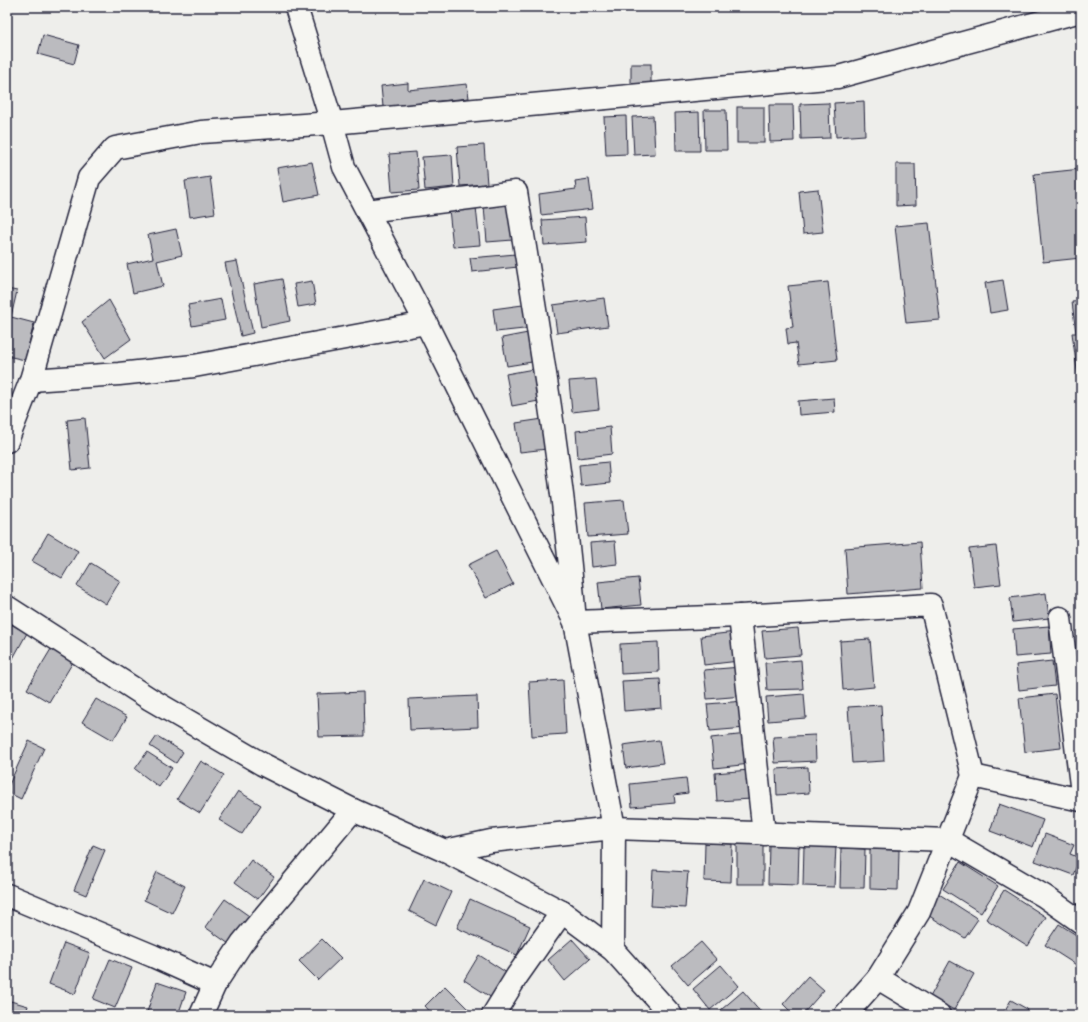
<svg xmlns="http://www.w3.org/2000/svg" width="1088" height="1022" viewBox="0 0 1088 1022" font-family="'Indie Flower',sans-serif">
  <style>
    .building { fill: #bbbbbf; stroke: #22223b }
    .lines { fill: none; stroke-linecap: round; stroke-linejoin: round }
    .street-casing { stroke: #22223b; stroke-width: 25 }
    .secondary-casing { stroke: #22223b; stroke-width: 25 }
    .street { stroke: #f6f6f2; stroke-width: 22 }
    .secondary { stroke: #f6f6f2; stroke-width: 22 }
  </style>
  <rect width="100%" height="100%" fill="#eeeeeb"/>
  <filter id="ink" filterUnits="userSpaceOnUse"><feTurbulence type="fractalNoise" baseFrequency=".025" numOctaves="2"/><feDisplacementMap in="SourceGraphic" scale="8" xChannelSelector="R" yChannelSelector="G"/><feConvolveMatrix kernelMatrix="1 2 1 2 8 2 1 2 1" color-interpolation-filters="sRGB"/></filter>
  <g filter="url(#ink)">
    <!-- building -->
    <g class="building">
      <path d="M43 35 79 45 74 64 38 54Z"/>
      <rect x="631" y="64" width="20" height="20"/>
      <path d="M408 83V90L467 84 469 98 383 107 381 86Z"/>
      <path d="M864 101 865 135 836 137 834 103Z"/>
      <path d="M829 103 830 138 801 139 800 104Z"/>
      <path d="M769 105H793L794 141 770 142Z"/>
      <rect x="737" y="107" width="27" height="36"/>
      <path d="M704 110H726L727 150H705Z"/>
      <path d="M699 112 700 151H676L675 113Z"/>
      <path d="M626 116 627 154 606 155 604 117Z"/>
      <path d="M653 116 655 154 634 155 632 117Z"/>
      <path d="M484 145 487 184 460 186 457 147Z"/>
      <path d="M416 152 419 190 392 192 389 154Z"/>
      <path d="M452 155 454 187 425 190 422 157Z"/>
      <path d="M312 162 319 195 283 202 277 168Z"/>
      <path d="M896 164H915L916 205 896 206Z"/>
      <path d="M1081 169V258L1043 262 1034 174Z"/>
      <path d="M210 177 215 213 190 217 185 181Z"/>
      <path d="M589 179 593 209 541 215 539 194 576 189 575 181Z"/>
      <path d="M818 189 823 232 803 234 799 191Z"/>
      <path d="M510 204 513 240 487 242 484 206Z"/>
      <path d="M476 207 480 245 453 247 449 209Z"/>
      <path d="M585 217 587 242 544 245 542 220Z"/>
      <path d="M929 223 940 320 906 323 895 226Z"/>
      <path d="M176 229 182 255 157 261 163 286 133 293 127 264 153 258 148 235Z"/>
      <path d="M516 254 518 267 472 272 470 258Z"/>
      <path d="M237 261 253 333 241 336 225 263Z"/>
      <path d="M282 279 290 321 261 327 254 284Z"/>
      <path d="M1003 280 1008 310 990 313 985 283Z"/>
      <path d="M312 281 316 304 298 307 294 284Z"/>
      <path d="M828 282 837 360 799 364 796 343 788 344 786 328 793 327 788 286Z"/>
      <path d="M7 289 17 291 11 317 34 323 25 360 7 356Z"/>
      <path d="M604 298 608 326 557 333 553 305Z"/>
      <path d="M221 299 225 320 192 326 188 305Z"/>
      <path d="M109 300 131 339 105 358 82 322Z"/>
      <path d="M1081 301V385H1079L1072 333H1076L1072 302Z"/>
      <path d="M530 304 533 328 496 332 493 309Z"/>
      <path d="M533 332 538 361 507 366 502 338Z"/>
      <path d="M539 368 544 400 512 406 506 374Z"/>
      <path d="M596 379 599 409 572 412 569 381Z"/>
      <path d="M834 398 835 412 799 415 798 401Z"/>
      <path d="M85 418 90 468 72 470 67 420Z"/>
      <path d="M543 419 547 449 520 452 516 423Z"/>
      <path d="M610 427 612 454 578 458 576 431Z"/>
      <path d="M608 462 610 483 581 486 579 465Z"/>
      <path d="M624 500 628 534 588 537 585 503Z"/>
      <path d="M48 533 78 551 62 578 32 561Z"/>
      <path d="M615 541 617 564 592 567 590 543Z"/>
      <path d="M920 542 923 588 848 594 845 548Z"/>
      <path d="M996 546 1001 584 974 587 969 549Z"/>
      <path d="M496 551 513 584 486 598 468 565Z"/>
      <path d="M91 563 120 581 106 604 77 586Z"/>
      <path d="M638 578 641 605 601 609 598 582Z"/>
      <path d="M1046 593 1049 618 1013 622 1010 598Z"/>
      <path d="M7 622 27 633 11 662 7 660Z"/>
      <path d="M1049 626 1051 654 1015 657 1013 629Z"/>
      <path d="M798 628 801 655 765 658 762 631Z"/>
      <path d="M736 632 739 661 704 665 701 636Z"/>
      <path d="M870 639 874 687 843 690 840 641Z"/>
      <path d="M658 642 659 672 621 674 620 644Z"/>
      <path d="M51 649 73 662 49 702 27 689Z"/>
      <path d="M801 660 803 689 767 690 765 663Z"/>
      <path d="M1052 661 1055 686 1019 690 1016 665Z"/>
      <path d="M741 667 743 696 707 699 704 670Z"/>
      <path d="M660 679 662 708 624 711 622 681Z"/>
      <path d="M563 680 566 734 532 736 529 682Z"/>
      <path d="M363 692 364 736 319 737 317 694Z"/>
      <path d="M804 694 806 718 768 721 766 697Z"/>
      <path d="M1055 694 1061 748 1025 752 1019 698Z"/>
      <path d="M477 696 478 727 410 730 409 699Z"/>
      <path d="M96 699 127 717 113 740 82 722Z"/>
      <path d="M744 701 746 728 710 731 707 704Z"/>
      <path d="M881 705 884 761 852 763 848 707Z"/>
      <path d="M747 734 750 764 714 768 711 738Z"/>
      <path d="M815 735 816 761 775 763 773 737Z"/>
      <path d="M157 736 183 752 176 763 150 746Z"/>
      <path d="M659 740 663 763 626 768 623 745Z"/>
      <path d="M29 741 44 748 21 799 7 792V789Z"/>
      <path d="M147 752 172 768 159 787 135 769Z"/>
      <path d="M201 761 224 775 200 813 177 799Z"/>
      <path d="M808 767 809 793 777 795 776 769Z"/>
      <path d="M749 770 752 799 717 801 715 773Z"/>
      <path d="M686 778 688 793 674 795 675 803 632 807 630 784Z"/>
      <path d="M238 791 261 805 242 834 219 820Z"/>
      <path d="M999 804 1043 820 1033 847 990 831Z"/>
      <path d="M1045 834 1074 845 1070 854 1080 858 1073 875 1035 861Z"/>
      <path d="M705 843 732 844 731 882 704 881Z"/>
      <rect x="737" y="844" width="26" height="40"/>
      <path d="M769 844 799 845 798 885 768 884Z"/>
      <path d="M93 845 105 850 86 895 74 890Z"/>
      <path d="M804 845 836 846 834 887 803 886Z"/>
      <path d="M841 848 865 849 864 888H840Z"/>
      <path d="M870 849 899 850 898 890 870 889Z"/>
      <path d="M251 860 274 877 258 899 235 882Z"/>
      <path d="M960 862 998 886 981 913 943 889Z"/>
      <path d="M653 870 688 872 685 908 651 906Z"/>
      <path d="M157 872 185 886 172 913 144 900Z"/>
      <path d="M424 879 451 892 436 925 409 911Z"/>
      <path d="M1004 890 1046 917 1028 946 986 919Z"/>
      <path d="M939 894 978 919 965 938 926 914Z"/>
      <path d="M225 899 252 918 232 946 205 927Z"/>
      <path d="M470 899 530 926 517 955 457 928Z"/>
      <path d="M1059 924 1081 938V968L1045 945Z"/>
      <path d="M322 939 341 958 318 980 299 961Z"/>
      <path d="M572 939 590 959 565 981 548 960Z"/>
      <path d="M701 942 717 960 688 985 672 966Z"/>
      <path d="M64 943 90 953 75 994 49 984Z"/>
      <path d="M479 955 507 973 492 998 464 980Z"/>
      <path d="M110 959 132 968 115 1008 93 999Z"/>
      <path d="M950 961 974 974 954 1010 930 997Z"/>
      <path d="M721 965 739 986 710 1010 693 989Z"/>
      <path d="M808 976 824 990 802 1015H794L783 1004Z"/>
      <path d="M157 982 186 992 178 1015H146Z"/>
      <path d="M445 986 474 1015H433L425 1006Z"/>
      <path d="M743 991 762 1013 759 1015H715Z"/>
      <path d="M7 1000 28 1006 25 1015H7Z"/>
      <path d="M1011 1000 1027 1009 1023 1015H1002Z"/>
    </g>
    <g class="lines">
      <defs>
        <g id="street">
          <path d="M367 211 516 192C539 335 564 478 575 622L740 616 931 605 973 776 919 912 878 978 845 1015"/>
          <path d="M31 380 119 374 194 366 426 323"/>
          <path d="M740 616 764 834"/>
          <path d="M1060 618 1081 785"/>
          <path d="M973 776 1081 800"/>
          <path d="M445 851 491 841 614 828 948 840 1044 896 1081 922"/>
          <path d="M7 895 153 956 215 984"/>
          <path d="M878 978 939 1015"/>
          <path d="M201 1015 215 984 242 943 353 810"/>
          <path d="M493 1015 517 976 562 912"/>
        </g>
        <g id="secondary">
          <path d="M296 7 332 123 344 167 426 323 575 622 614 828 613 950"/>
          <path d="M7 441 31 380 89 178 115 148 201 132 332 123 838 77 1081 11"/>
          <path d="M7 607 150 699 262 764 353 810 445 851 562 912 613 950 671 1015"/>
        </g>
      </defs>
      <!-- street casing -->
      <use href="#street" class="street-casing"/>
      <!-- secondary casing -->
      <use href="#secondary" class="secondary-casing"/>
      <!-- street -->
      <use href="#street" class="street"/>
      <!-- secondary -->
      <use href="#secondary" class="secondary"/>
    </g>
  </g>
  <!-- margin -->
  <rect width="1088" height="1022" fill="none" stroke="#f6f6f2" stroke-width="24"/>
  <rect x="12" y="12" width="1064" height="998" fill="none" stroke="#22223b" stroke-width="1.5" filter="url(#ink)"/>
</svg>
